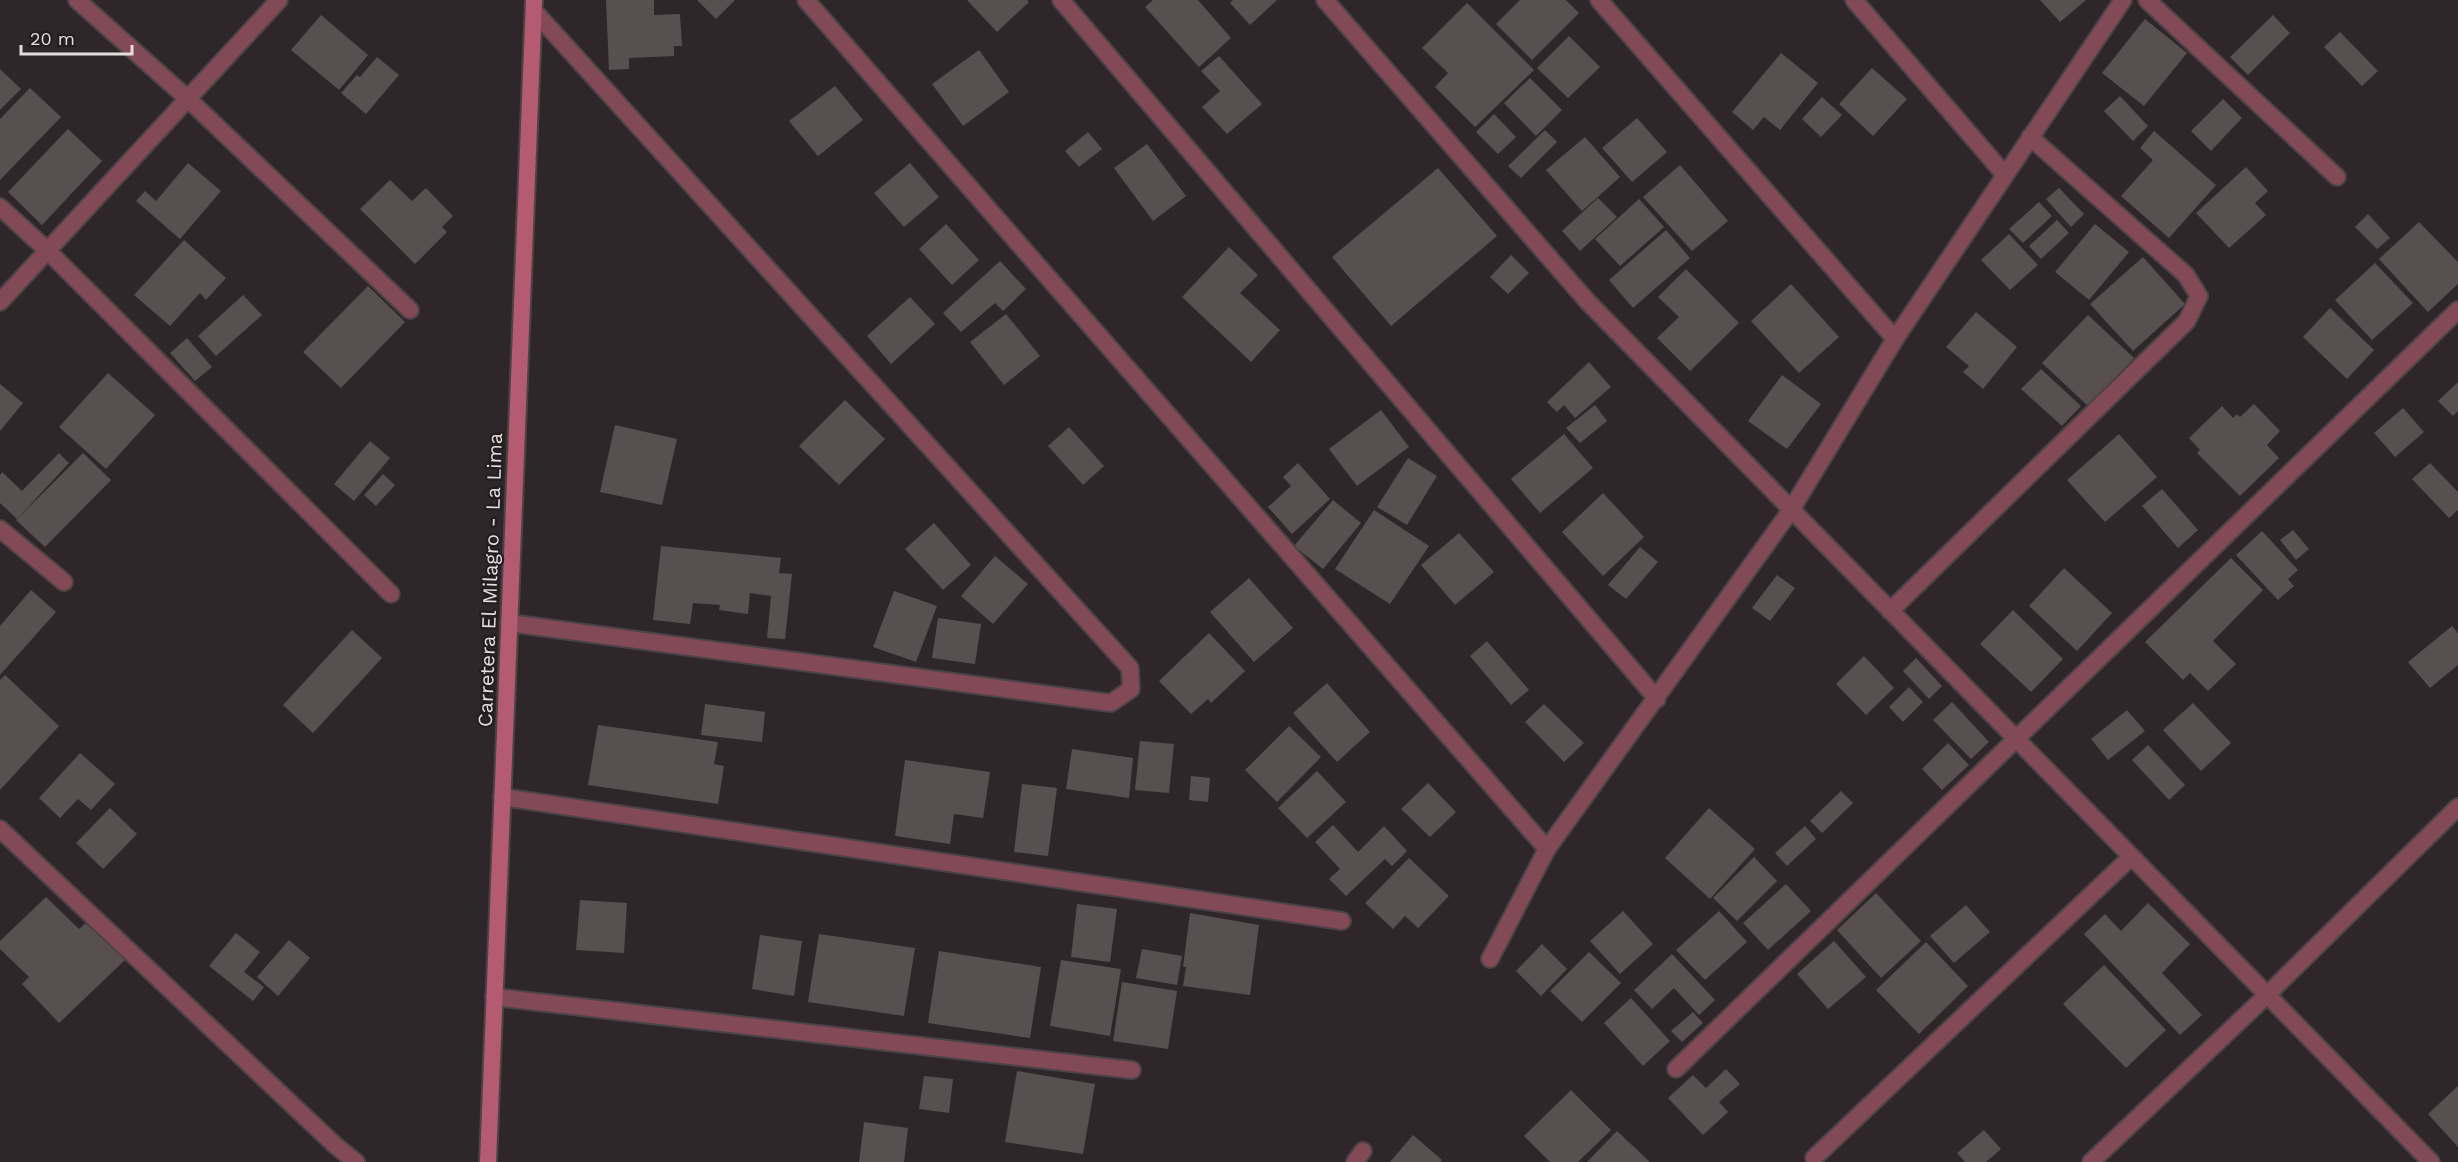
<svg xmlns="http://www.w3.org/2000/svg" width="2458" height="1162" viewBox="0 0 2458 1162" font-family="'Work Sans',sans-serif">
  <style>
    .building { fill: #584f51 }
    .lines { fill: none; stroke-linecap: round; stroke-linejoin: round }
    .minor-casing { stroke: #4b4345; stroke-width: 20 }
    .secondary-casing { stroke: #4b4345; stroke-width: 20 }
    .minor { stroke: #824a57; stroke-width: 16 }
    .secondary { stroke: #b45a71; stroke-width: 16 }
    .labels { text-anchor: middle; stroke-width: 4.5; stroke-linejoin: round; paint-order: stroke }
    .street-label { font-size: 20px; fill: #e2ddde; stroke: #241d1e }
  </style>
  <rect width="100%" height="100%" fill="#2e2628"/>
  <!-- building -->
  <g class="building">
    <path d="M606 0H654V15L680 14 682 46H674V56L629 58V69L609 70Z"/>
    <path d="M697 0H735L716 19Z"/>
    <path d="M967 0H1027L1029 2 997 32Z"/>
    <path d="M1153 0H1198L1231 38 1199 67 1145 7Z"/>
    <path d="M1233 0H1277L1250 25 1230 3Z"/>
    <path d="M1520 0H1566L1579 13 1532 60 1496 24Z"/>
    <path d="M2040 0H2086L2060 22Z"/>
    <path d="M1467 3 1534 70 1475 127 1435 87 1448 73 1422 48Z"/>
    <path d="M321 15 368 55 339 90 291 50Z"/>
    <path d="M2273 15 2290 33 2248 75 2230 57Z"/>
    <path d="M2145 19 2187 53 2144 106 2102 73Z"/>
    <path d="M2340 32 2378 71 2362 86 2324 47Z"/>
    <path d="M1569 36 1600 67 1568 98 1537 68Z"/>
    <path d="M979 50 1009 92 963 126 932 84Z"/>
    <path d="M1781 53 1818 83 1780 130 1764 117 1753 130 1732 112Z"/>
    <path d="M1219 56 1262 104 1227 134 1202 107 1220 91 1201 71Z"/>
    <path d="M377 57 399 75 366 114 341 93 357 75 360 77Z"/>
    <path d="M1872 68 1907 99 1873 136 1839 104Z"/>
    <path d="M0 69 21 89 0 110Z"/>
    <path d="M1530 78 1562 110 1536 136 1504 103Z"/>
    <path d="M835 86 863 120 818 156 789 121Z"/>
    <path d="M30 88 61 117 0 180V119Z"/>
    <path d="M2120 96 2148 126 2133 141 2104 111Z"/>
    <path d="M1822 97 1842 115 1821 137 1802 119Z"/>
    <path d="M2223 99 2242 118 2211 151 2191 131Z"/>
    <path d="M1494 114 1516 137 1498 154 1476 132Z"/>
    <path d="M1637 118 1667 152 1632 182 1602 148Z"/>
    <path d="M68 129 102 161 42 225 8 192Z"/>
    <path d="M1545 130 1557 142 1521 178 1508 166Z"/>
    <path d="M2154 131 2216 185 2169 238 2121 196 2153 160 2140 148Z"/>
    <path d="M1088 132 1102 149 1079 167 1065 151Z"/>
    <path d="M1585 137 1620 177 1582 211 1546 170Z"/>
    <path d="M1147 144 1186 196 1153 221 1114 168Z"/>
    <path d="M188 163 221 191 180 239 136 201 145 191 156 201Z"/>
    <path d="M910 163 939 197 904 227 874 193Z"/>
    <path d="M1680 165 1728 221 1692 251 1643 197Z"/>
    <path d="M2246 167 2268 191 2255 203 2266 215 2229 248 2196 213Z"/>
    <path d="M1438 168 1497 236 1391 326 1332 257Z"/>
    <path d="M390 180 412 201 426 188 453 216 442 227 447 232 415 264 360 209Z"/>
    <path d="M2059 188 2084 214 2071 227 2046 199Z"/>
    <path d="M1598 198 1617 217 1580 251 1562 231Z"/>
    <path d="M1639 199 1664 227 1620 266 1595 239Z"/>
    <path d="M2039 202 2052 216 2023 243 2009 229Z"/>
    <path d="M2368 214 2390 238 2377 249 2355 227Z"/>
    <path d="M2057 220 2069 233 2041 259 2029 246Z"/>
    <path d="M2419 222 2458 262V284L2428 312 2379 259Z"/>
    <path d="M946 224 979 260 952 285 919 249Z"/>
    <path d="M2095 224 2129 252 2089 300 2055 272Z"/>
    <path d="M1666 230 1690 258 1633 308 1609 280Z"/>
    <path d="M2009 234 2038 265 2010 290 1981 260Z"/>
    <path d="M184 240 226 278 206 300 200 293 170 326 134 295Z"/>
    <path d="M1229 247 1258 275 1240 293 1280 330 1251 362 1182 297Z"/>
    <path d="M1511 255 1529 273 1508 294 1490 277Z"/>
    <path d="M2143 257 2185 304 2133 351 2090 304Z"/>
    <path d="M1000 261 1026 289 1003 311 995 303 961 332 943 313Z"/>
    <path d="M2375 263 2413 303 2372 340 2335 300Z"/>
    <path d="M1686 269 1739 323 1690 371 1657 338 1679 317 1658 297Z"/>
    <path d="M1791 284 1839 337 1799 373 1751 321Z"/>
    <path d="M368 286 405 322 341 388 303 352Z"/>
    <path d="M243 295 262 315 216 356 198 336Z"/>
    <path d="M910 297 935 324 891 364 867 336Z"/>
    <path d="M2330 308 2374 350 2347 379 2303 337Z"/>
    <path d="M1976 312 2017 347 1983 389 1963 372 1969 366 1946 347Z"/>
    <path d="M1006 314 1040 356 1004 385 970 342Z"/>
    <path d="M2088 315 2134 358 2088 406 2042 363Z"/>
    <path d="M187 338 212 367 195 381 170 353Z"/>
    <path d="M1589 362 1611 387 1575 418 1564 405 1557 412 1547 402Z"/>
    <path d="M2041 369 2081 406 2062 426 2021 389Z"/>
    <path d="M108 373 155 415 106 469 59 427Z"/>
    <path d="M1782 375 1821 404 1787 449 1748 421Z"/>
    <path d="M2458 382V411L2453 416 2438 401Z"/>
    <path d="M0 384 23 403 0 431Z"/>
    <path d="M845 400 885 439 839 485 799 446Z"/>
    <path d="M2254 404 2280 431 2267 445 2279 458 2240 496 2197 453 2200 450 2189 438 2222 406 2233 418 2237 414 2240 417Z"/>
    <path d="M1595 405 1607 421 1580 443 1566 428Z"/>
    <path d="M2403 408 2424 432 2395 457 2374 433Z"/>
    <path d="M1381 410 1409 447 1357 486 1329 449Z"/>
    <path d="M615 425 677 439 662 505 600 492Z"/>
    <path d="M1069 427 1104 466 1083 485 1048 446Z"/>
    <path d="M1564 434 1593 468 1540 513 1511 479Z"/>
    <path d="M2119 434 2157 477 2105 522 2067 480Z"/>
    <path d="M370 441 390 458 354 501 334 484Z"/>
    <path d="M59 453 69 463 17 519 0 503V475L2 472 22 491Z"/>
    <path d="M83 453 111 480 45 547 16 520Z"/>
    <path d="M1408 458 1437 476 1407 525 1377 507Z"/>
    <path d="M1298 463 1330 499 1292 534 1268 507 1291 486 1283 477Z"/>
    <path d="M2430 463 2458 492V510L2449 518 2412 479Z"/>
    <path d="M383 474 395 485 376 506 364 495Z"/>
    <path d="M2162 489 2198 530 2178 548 2142 506Z"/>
    <path d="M1603 493 1644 537 1603 576 1562 532Z"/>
    <path d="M1333 500 1361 523 1323 569 1294 546Z"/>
    <path d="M1374 510 1429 546 1390 604 1335 569Z"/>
    <path d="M934 523 971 565 943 590 905 549Z"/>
    <path d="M2293 530 2309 549 2296 560 2280 540Z"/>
    <path d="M2262 531 2298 570 2288 579 2294 586 2278 600 2236 555Z"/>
    <path d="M1459 533 1494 572 1455 605 1421 565Z"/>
    <path d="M661 546 781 558 779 573 792 574 785 639 767 638 771 596 750 593 748 614 719 610 720 605 693 603 690 624 653 620Z"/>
    <path d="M1640 547 1658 562 1626 599 1608 585Z"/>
    <path d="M995 556 1028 584 993 624 961 596Z"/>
    <path d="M2231 558 2263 590 2213 641 2236 664 2208 691 2190 673 2183 680 2145 642Z"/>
    <path d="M2064 568 2112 613 2077 651 2029 606Z"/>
    <path d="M1777 575 1795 588 1770 621 1752 608Z"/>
    <path d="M1249 578 1293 628 1254 662 1210 612Z"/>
    <path d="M31 590 56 612 0 675V626Z"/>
    <path d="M894 591 937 606 916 662 873 647Z"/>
    <path d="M2013 610 2063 659 2031 692 1980 644Z"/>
    <path d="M938 618 981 624 975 664 932 658Z"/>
    <path d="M2452 626 2458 633V665L2430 688 2408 662Z"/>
    <path d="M352 630 382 658 313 733 283 705Z"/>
    <path d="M1209 633 1245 671 1211 703 1208 699 1191 714 1159 681Z"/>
    <path d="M1487 641 1529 690 1511 705 1470 656Z"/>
    <path d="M1864 656 1894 688 1866 715 1836 684Z"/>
    <path d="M1916 658 1942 686 1929 699 1903 671Z"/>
    <path d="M5 675 59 726 0 790V680Z"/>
    <path d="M1327 683 1370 732 1337 762 1293 713Z"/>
    <path d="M1909 687 1923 702 1903 722 1889 707Z"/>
    <path d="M1952 702 1989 742 1971 759 1933 720Z"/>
    <path d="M2193 703 2231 743 2201 771 2163 730Z"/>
    <path d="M705 704 765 712 762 742 701 735Z"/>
    <path d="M1544 704 1584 743 1564 762 1525 722Z"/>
    <path d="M2127 710 2145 731 2108 760 2091 739Z"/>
    <path d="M598 725 718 742 714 764 724 766 718 804 588 785Z"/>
    <path d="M1289 726 1321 757 1277 802 1245 770Z"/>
    <path d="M1140 741 1174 744 1169 793 1135 790Z"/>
    <path d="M1948 743 1969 765 1942 790 1922 769Z"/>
    <path d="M2148 745 2185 785 2169 800 2132 760Z"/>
    <path d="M1072 749 1133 758 1129 798 1066 789Z"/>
    <path d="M80 753 115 784 91 810 78 799 60 818 39 798Z"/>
    <path d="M905 760 990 772 983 818 954 814 950 844 895 836Z"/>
    <path d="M1317 771 1346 802 1307 838 1278 808Z"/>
    <path d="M1191 776 1210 778 1208 802 1189 800Z"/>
    <path d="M1428 783 1456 812 1430 837 1401 809Z"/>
    <path d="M1022 784 1057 788 1048 856 1014 852Z"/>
    <path d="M1841 791 1853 803 1822 833 1810 821Z"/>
    <path d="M110 808 137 834 103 869 76 843Z"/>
    <path d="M1709 808 1755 849 1710 899 1665 858Z"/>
    <path d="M1333 825 1358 852 1384 826 1407 851 1392 866 1385 859 1346 896 1329 879 1340 869 1315 842Z"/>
    <path d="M1805 826 1816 839 1787 866 1775 853Z"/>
    <path d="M1754 857 1777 881 1737 921 1713 898Z"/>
    <path d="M1409 858 1449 896 1418 928 1405 916 1393 929 1365 903Z"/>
    <path d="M1786 884 1811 911 1768 950 1743 923Z"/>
    <path d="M1876 893 1921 941 1881 978 1837 930Z"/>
    <path d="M46 897 79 929 88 921 126 959 59 1023 22 984 29 977 0 949V941Z"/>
    <path d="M580 900 627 903 624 953 576 950Z"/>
    <path d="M2148 903 2190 944 2162 973 2202 1015 2180 1035 2084 934 2105 914 2121 931Z"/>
    <path d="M1077 904 1117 909 1110 962 1071 957Z"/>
    <path d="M1966 905 1990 932 1954 963 1930 936Z"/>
    <path d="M1623 911 1653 944 1620 974 1590 941Z"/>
    <path d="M1719 911 1747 942 1705 980 1676 950Z"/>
    <path d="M1190 913 1259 925 1250 995 1183 986 1186 967H1183Z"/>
    <path d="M236 933 260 952 244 972 264 987 253 1001 209 966Z"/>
    <path d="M819 934 915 948 904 1016 808 1002Z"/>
    <path d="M760 935 802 941 794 996 752 989Z"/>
    <path d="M289 940 310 958 278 996 257 977Z"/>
    <path d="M1834 941 1866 977 1828 1009 1797 974Z"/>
    <path d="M1926 942 1968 986 1919 1034 1876 990Z"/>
    <path d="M1542 944 1567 969 1541 996 1516 971Z"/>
    <path d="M1142 949 1182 956 1177 985 1136 978Z"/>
    <path d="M939 951 1041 967 1030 1038 928 1023Z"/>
    <path d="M1589 952 1621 983 1582 1022 1550 991Z"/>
    <path d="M1672 954 1715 1000 1699 1015 1674 988 1652 1009 1634 990Z"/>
    <path d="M1061 960 1121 969 1110 1036 1050 1026Z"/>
    <path d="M2104 965 2166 1030 2126 1068 2063 1004Z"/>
    <path d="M1122 982 1177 991 1168 1049 1113 1041Z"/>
    <path d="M1631 998 1670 1041 1643 1066 1604 1023Z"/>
    <path d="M1693 1012 1703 1023 1682 1042 1671 1031Z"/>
    <path d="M1726 1069 1740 1084 1719 1102 1728 1112 1703 1135 1668 1098 1693 1075 1706 1088Z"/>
    <path d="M1017 1071 1095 1084 1083 1154 1005 1142Z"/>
    <path d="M924 1076 953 1079 949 1113 919 1109Z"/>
    <path d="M2458 1086V1147L2428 1114Z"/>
    <path d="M1571 1090 1611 1130 1578 1162H1550L1524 1136Z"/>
    <path d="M864 1122 908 1128 904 1162H859Z"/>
    <path d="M1984 1130 2001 1149 1986 1162H1965L1957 1153Z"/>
    <path d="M1617 1131 1650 1162H1587Z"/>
    <path d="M1413 1135 1442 1160 1440 1162H1390Z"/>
  </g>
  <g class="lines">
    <defs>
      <g id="minor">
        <path d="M77 0 188 99 410 310"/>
        <path d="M806 0 1547 849"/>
        <path d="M1061 0 1657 699"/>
        <path d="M1325 0 1587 301 2431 1162"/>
        <path d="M1599 0 1895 339"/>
        <path d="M1854 0 2005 175"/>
        <path d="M2147 0 2337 177"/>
        <path d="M0 207 48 251 391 594"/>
        <path d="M0 302 279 0"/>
        <path d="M0 529 64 582"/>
        <path d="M1890 611 2187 321 2199 296 2186 275 2030 137"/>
        <path d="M509 623 1111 703 1131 689 1130 668 534 11"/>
        <path d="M502 797 1342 921"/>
        <path d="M0 829 336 1146 356 1162"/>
        <path d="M1490 959 1547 849 1791 510 1895 339 2123 0"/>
        <path d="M494 997 1132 1070"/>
        <path d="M1676 1069 2458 310"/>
        <path d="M1814 1158 2131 857"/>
        <path d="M1355 1162 1363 1151"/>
        <path d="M2091 1162 2267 995 2458 807"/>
      </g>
      <path id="secondary" d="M488 1162 534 0"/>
    </defs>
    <!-- minor casing -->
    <use href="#minor" class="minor-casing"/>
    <!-- secondary casing -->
    <use href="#secondary" class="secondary-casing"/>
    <!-- minor -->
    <use href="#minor" class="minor"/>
    <!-- secondary -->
    <use href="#secondary" class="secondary"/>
  </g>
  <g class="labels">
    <!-- street labels -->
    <g class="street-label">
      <text transform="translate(490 580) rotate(-88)" y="7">Carretera El Milagro - La Lima</text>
    </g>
  </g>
  <!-- scale -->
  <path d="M21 45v9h111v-9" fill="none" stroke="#e2ddde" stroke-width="3"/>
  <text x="30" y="45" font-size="18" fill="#e2ddde" stroke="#241d1e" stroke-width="4.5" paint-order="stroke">20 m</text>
</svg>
